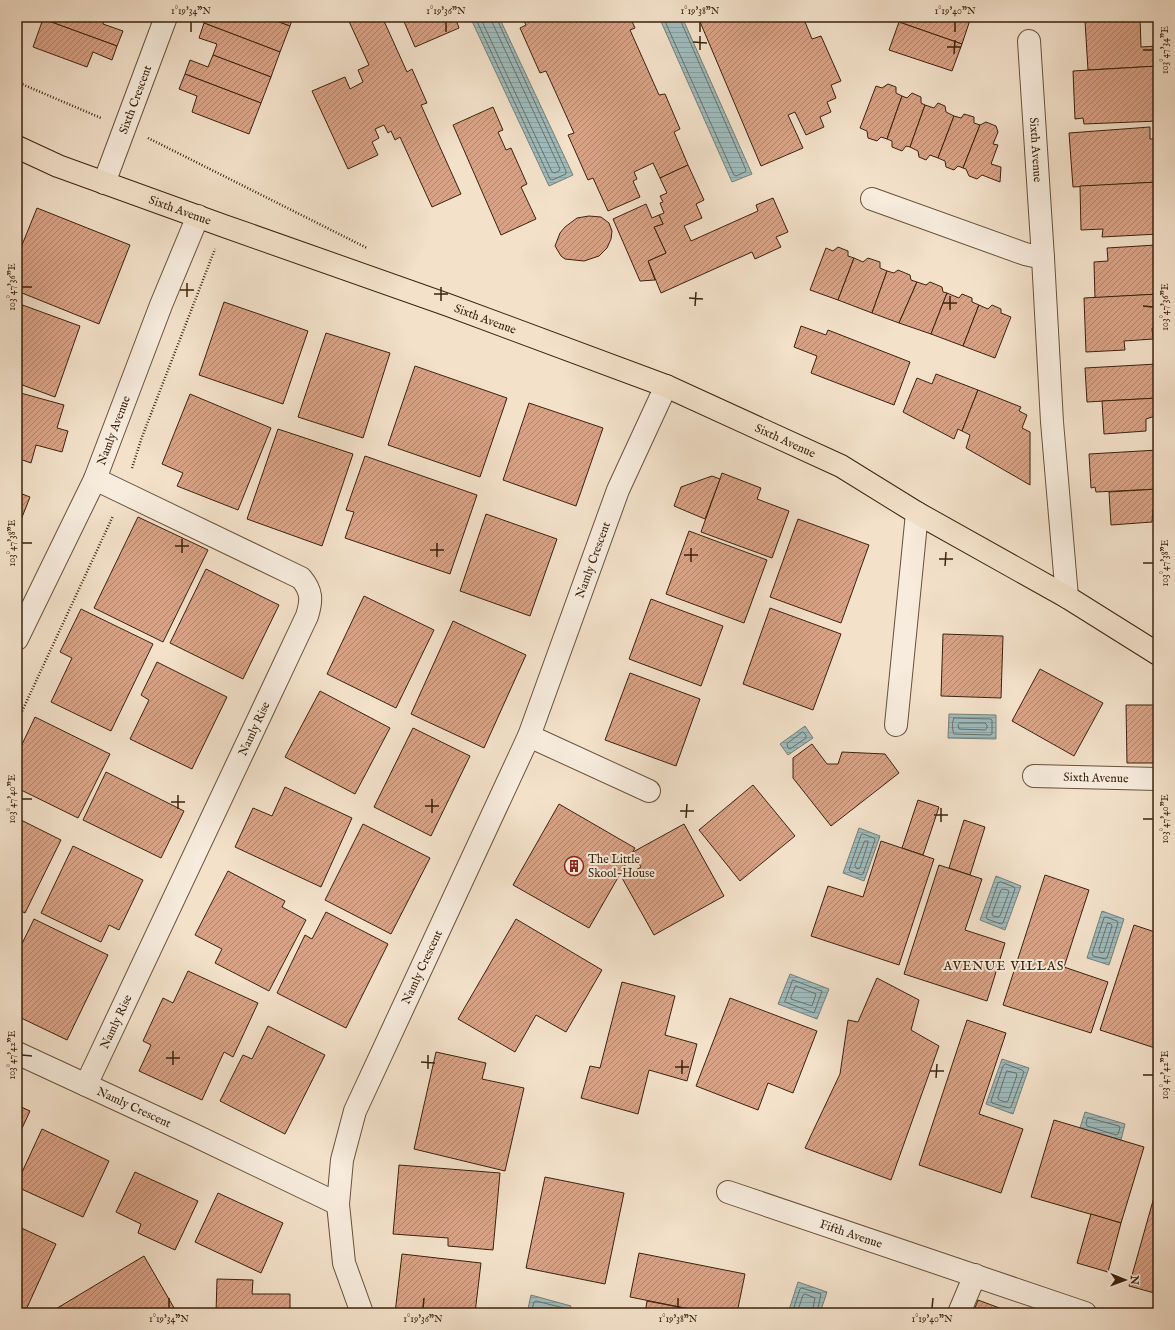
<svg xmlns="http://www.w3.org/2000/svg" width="1175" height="1330" viewBox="0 0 1175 1330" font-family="'IM FELL English',serif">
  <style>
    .water { fill: url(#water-rules); stroke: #767f77 }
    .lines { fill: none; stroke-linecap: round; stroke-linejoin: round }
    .shore { stroke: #6c7066; stroke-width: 1 }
    .building { fill: url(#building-hatch); stroke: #3b230d }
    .minor-casing { stroke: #69523c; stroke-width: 24 }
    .major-casing { stroke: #3b230d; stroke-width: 24 }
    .path { stroke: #3b230d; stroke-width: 2.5; stroke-dasharray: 1 2; stroke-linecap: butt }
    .minor { stroke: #f7ecdd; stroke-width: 22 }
    .major { stroke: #f3e1ca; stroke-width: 22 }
    .ticks { fill: none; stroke: #3b230d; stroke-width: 1.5 }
    .labels { text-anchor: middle; stroke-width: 4; stroke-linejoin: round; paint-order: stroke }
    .street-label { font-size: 12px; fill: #3b230d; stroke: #f7ecdd }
    .poi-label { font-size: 12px; fill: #3b230d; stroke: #f7ecdd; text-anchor: start }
    .neighbourhood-label { font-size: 13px; letter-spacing: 1px; fill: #3b230d; stroke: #f7ecdd }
    .neatline { fill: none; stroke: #3b230d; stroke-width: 1.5 }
    .ticks-label { font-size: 10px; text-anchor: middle; fill: #3b230d }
  </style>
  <defs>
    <pattern id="water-rules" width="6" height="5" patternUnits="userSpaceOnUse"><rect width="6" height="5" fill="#9ebcbe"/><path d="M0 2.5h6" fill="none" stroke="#89a1a2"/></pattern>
    <pattern id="building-hatch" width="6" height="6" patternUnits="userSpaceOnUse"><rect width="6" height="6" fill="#d9a286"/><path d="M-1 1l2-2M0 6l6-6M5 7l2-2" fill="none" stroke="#b1846c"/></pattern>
  </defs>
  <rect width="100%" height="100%" fill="#f3e1ca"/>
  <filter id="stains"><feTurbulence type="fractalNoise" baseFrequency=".005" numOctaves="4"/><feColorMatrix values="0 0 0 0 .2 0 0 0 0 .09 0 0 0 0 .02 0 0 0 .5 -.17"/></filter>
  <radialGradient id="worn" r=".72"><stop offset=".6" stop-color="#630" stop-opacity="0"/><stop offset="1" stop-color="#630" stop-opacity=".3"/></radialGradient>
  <!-- water -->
  <g class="water">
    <path d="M470 17H499L573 175 549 186Z"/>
    <path d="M659 17H682L752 174 732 182Z"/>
    <path d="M949 714 996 715V739L948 738Z"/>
    <path d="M805 726 813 738 788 755 780 744Z"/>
    <path d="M859 828 880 836 864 881 843 873Z"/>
    <path d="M996 876 1021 886 1005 930 980 920Z"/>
    <path d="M1102 911 1124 919 1109 965 1087 958Z"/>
    <path d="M790 974 829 989 817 1019 778 1004Z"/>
    <path d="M1002 1059 1029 1068 1013 1114 986 1104Z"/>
    <path d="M1085 1112 1125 1124 1121 1140 1080 1128Z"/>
    <path d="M798 1282 827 1292 820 1313H788Z"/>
    <path d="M531 1295 571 1306 569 1313H527Z"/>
  </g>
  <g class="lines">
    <!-- shore -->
    <g class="shore">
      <path d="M475 17 550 179 552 180 566 174V171L496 17"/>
      <path d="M480 17 552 172 555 173 559 171 560 169 492 22 491 17"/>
      <path d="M663 17 734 175 736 176 745 172 746 170 679 17"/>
      <path d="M954 718 991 719 992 720V734L990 735 954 734C952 730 952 721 954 718Z"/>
      <path d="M960 723H985L987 725V728L985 730 959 729 958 725Z"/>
      <path d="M803 732 806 735V738L790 749 788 748 787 744Z"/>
      <path d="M863 834 874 838 875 840 863 874 861 875 850 871 849 870 861 835Z"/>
      <path d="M865 841H868V843L860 868 857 869 855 866Z"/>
      <path d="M1001 882 1014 887 1015 889 1003 923 1001 924 987 919 986 917 998 883Z"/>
      <path d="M1003 889 1008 890 1009 892 1000 916 998 917 993 916 992 914 1001 890Z"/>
      <path d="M1106 917 1117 921 1118 923 1107 958 1105 959 1093 956 1092 954 1104 918Z"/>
      <path d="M1108 923 1111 924 1112 926 1104 952 1101 953 1099 950Z"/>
      <path d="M793 980 822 991 814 1013 785 1002Z"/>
      <path d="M796 986 816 994 812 1006 791 999V997Z"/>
      <path d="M1006 1064 1022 1070 1024 1072 1011 1107 1009 1108 992 1103 991 1101 1003 1066Z"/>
      <path d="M1007 1071 1016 1073 1017 1075 1008 1101 1006 1102 999 1100 998 1098Z"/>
      <path d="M1089 1118 1119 1126 1120 1128 1118 1134 1116 1135 1087 1126 1086 1124 1087 1119Z"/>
      <path d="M531 1313 534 1302 536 1301 564 1308 566 1313"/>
      <path d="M792 1313 800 1289 802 1288 821 1294 817 1313"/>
      <path d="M797 1313 803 1295 805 1294 815 1298 812 1313"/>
    </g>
  </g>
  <!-- building -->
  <g class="building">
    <path d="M44 17H105L103 24 123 31 117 46 43 19Z"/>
    <path d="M206 17H266L290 26 280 52 204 23Z"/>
    <path d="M266 17H293L290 26Z"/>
    <path d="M347 17H388L389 19 384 21 407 72 412 69 427 103 421 105 461 194 432 207 400 137 395 140 391 131 388 133 384 125 375 129 379 138 372 142 378 155 348 169 312 91 345 77 350 89 363 82 358 70 369 65Z"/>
    <path d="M402 17H455L459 28 415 47Z"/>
    <path d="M522 17H630L635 28 630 30 659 95 665 94 680 129 674 132 688 165 660 178 653 163 634 172 637 179 633 181 640 197 608 211 593 178 588 180 568 135 574 133 546 71 540 73 520 28 526 25Z"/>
    <path d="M698 17H803L812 39 821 36 841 81 831 85 836 98 827 102 831 112 820 117 824 127 806 135 795 112 788 115 803 148 761 166Z"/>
    <path d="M901 17H971L962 44 899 22Z"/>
    <path d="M1140 18 1141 47 1158 46V66L1088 70 1085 21Z"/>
    <path d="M43 19 117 46 112 60 93 52 87 67 33 47Z"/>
    <path d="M899 22 962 44 952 71 889 50Z"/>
    <path d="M204 23 280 52 271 77 213 55 217 44 199 38Z"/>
    <path d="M213 55 271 77 261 103 185 74 190 60 208 67Z"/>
    <path d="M1158 66V121L1084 124 1083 118 1075 119 1073 71Z"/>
    <path d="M185 74 261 103 249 134 192 112 197 96 179 89Z"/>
    <path d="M888 84 896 87V93L902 96 887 139 881 137 877 141 868 138 867 131 860 128 876 86 882 88Z"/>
    <path d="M912 93 921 97V103L925 105 910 147 906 146 902 151 892 147V141L887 139 902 96 907 98Z"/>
    <path d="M938 103 945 106 946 112 954 116 938 158 930 155 926 160 919 157 918 151 910 147 925 105 934 108Z"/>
    <path d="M493 107 503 130 498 132 506 150 511 148 527 184 521 187 536 219 501 235 453 125Z"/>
    <path d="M964 114 974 117V123L980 125 963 168 958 166 954 170 946 167 945 161 938 158 954 116 961 118Z"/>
    <path d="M986 122 996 126 998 132 993 144 998 145 991 164 1001 167 1000 182 982 175 977 179 969 176 966 169 963 168 980 125Z"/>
    <path d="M1150 127V139H1158V182L1073 187 1069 133Z"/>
    <path d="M688 165 704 200 696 204 702 218 684 226 691 241 758 211 756 205 773 198 788 232 776 237 781 247 755 259 752 252 661 293 648 261 666 253 654 227 663 224 659 215 664 213 660 203 663 202 660 196 667 193 660 178Z"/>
    <path d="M1158 182V234L1102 237 1103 229 1081 230 1080 186Z"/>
    <path d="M646 204 652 218 659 215 663 224 654 227 666 253 648 261 655 280 640 281 613 219Z"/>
    <path d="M37 208 130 245 99 324 17 291V243L22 245Z"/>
    <path d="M589 216 601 217 609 223 612 231 611 239 607 248 599 256 584 261 565 259 561 256 555 246 560 233 565 227 577 218Z"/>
    <path d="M1156 245 1158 294 1095 298 1094 262 1108 261 1107 248Z"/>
    <path d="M838 247 848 251V256L854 258 838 300 810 290 826 248 833 251Z"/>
    <path d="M854 258 863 262 868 258 880 262V268L887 271 872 313 838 300Z"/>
    <path d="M898 270 910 275 911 280 917 282 899 323 872 313 887 271 894 273Z"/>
    <path d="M917 282 926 285 930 282 942 287 943 292 947 293 931 334 899 323Z"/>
    <path d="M947 293 959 298 962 294 972 298V302L979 305 963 346 931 334Z"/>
    <path d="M1158 294V309H1157L1158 328H1152L1153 339 1124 341 1125 350 1086 352 1084 298Z"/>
    <path d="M224 302 308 331 283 404 199 375Z"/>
    <path d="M17 303 80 326 55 397 17 383Z"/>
    <path d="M979 305 988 309 992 305 1001 309V313L1011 317 995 358 963 346Z"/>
    <path d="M801 326 826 335 828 330 910 362 894 405 811 373 817 356 794 347Z"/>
    <path d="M326 333 390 353 363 438 298 417Z"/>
    <path d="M1157 364 1158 398 1087 402 1085 368Z"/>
    <path d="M415 366 507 398 480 477 388 445Z"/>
    <path d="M936 374 978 390 962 431 958 429 954 439 903 412 917 378 932 384Z"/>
    <path d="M978 390 1021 407 1019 411 1027 415 1022 428 1030 432V485L966 448 970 435 962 431Z"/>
    <path d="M17 392 64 405 57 428 68 431 62 452 36 445 31 463 17 458Z"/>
    <path d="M190 394 271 428 238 510 177 486 183 473 162 464Z"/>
    <path d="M1158 398V415L1146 419V431L1104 434 1102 401Z"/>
    <path d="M529 403 603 428 576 506 503 480Z"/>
    <path d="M278 429 353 454 322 546 247 519Z"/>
    <path d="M1158 450V489L1096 492 1095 487 1091 488 1089 454Z"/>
    <path d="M365 456 477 495 450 574 345 538 354 512 346 510Z"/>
    <path d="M722 473 761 488 757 499 789 511 772 558 701 532Z"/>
    <path d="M712 476 720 479 705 519 674 506 681 487Z"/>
    <path d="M1158 489V507L1153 509 1152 522 1111 525 1109 492Z"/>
    <path d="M17 492 30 497 17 530Z"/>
    <path d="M486 514 557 539 530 616 460 591Z"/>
    <path d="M138 517 208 550 163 642 94 608Z"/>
    <path d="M798 519 869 545 841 623 770 597Z"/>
    <path d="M689 531 767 560 744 623 666 594Z"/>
    <path d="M206 569 279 605 243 679 170 643Z"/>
    <path d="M364 596 434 630 396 708 327 674Z"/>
    <path d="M651 599 723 626 701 686 629 659Z"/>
    <path d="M770 608 841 634 813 710 743 684Z"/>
    <path d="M81 609 153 644 111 731 51 702 72 658 60 652Z"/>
    <path d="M453 621 526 655 484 748 411 714Z"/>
    <path d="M943 634 1003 636 1001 698 941 696Z"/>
    <path d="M157 662 227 697 192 769 130 739 149 700 141 695Z"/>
    <path d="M1040 669 1103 703 1074 756 1012 721Z"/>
    <path d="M630 673 700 699 676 766 605 740Z"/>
    <path d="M320 691 390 728 355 794 285 757Z"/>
    <path d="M1126 705H1158V763H1127Z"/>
    <path d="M35 717 110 754 78 818 17 788V755Z"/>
    <path d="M413 728 470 756 431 836 374 807Z"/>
    <path d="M812 744 827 764H838L842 752 885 754 899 773 831 826 793 778V758Z"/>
    <path d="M106 772 184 811 161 858 83 820Z"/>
    <path d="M753 785 795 836 740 881 699 830Z"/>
    <path d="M285 787 352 818 321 887 235 847 253 808 272 816Z"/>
    <path d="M918 800 939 807 923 855 902 848Z"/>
    <path d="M559 804 635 848 589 928 513 885Z"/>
    <path d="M17 818 61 840 25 913 17 909Z"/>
    <path d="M964 820 985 827 970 875 949 868Z"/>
    <path d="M363 824 430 858 391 934 325 900Z"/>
    <path d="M684 824 724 896 654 935 622 878 641 867 633 852Z"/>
    <path d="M881 841 934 859 899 965 811 936 828 886 863 897Z"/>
    <path d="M73 846 143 880 119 930 109 925 101 942 41 913Z"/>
    <path d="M939 865 982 879 965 930 1005 943 987 1001 904 974Z"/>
    <path d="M228 871 285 901 282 907 306 920 269 991 215 963 222 949 195 935Z"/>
    <path d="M1045 875 1089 890 1064 967 1108 982 1091 1033 1003 1005Z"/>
    <path d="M326 912 388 944 346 1028 277 993 305 935 312 939Z"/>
    <path d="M34 919 108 955 67 1040 17 1016V954Z"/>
    <path d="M516 919 602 970 566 1032 536 1015 515 1052 458 1019Z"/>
    <path d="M1134 925 1158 933V1049L1100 1030Z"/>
    <path d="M188 971 258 1003 233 1057 224 1052 202 1100 139 1071 151 1045 143 1041 163 998 173 1003Z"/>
    <path d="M877 978 919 1000 911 1030 939 1046 891 1180 805 1148 840 1074 848 1020 858 1022Z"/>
    <path d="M622 982 675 996 665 1035 697 1044 687 1081 649 1070 638 1114 581 1098 590 1066 600 1068Z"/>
    <path d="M730 998 817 1031 793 1093 768 1083 758 1110 696 1086Z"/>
    <path d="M967 1020 1006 1033 979 1114 1023 1129 1001 1193 919 1165Z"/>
    <path d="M268 1026 325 1055 285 1134 220 1101 243 1055 252 1059Z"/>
    <path d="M436 1052 486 1063 482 1079 524 1088 505 1171 414 1149Z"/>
    <path d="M17 1105 30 1111 17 1139Z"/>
    <path d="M1054 1120 1144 1147 1121 1223 1031 1197Z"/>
    <path d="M42 1129 109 1161 83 1217 17 1187V1183Z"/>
    <path d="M399 1165 500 1173 493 1250 448 1246V1238L393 1234Z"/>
    <path d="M135 1172 198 1201 175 1250 138 1233 141 1224 116 1212Z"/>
    <path d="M545 1177 624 1193 605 1284 526 1268Z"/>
    <path d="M1158 1183V1294L1129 1286Z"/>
    <path d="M218 1193 283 1223 261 1273 195 1242Z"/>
    <path d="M1091 1214 1121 1223 1108 1272 1077 1263Z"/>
    <path d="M17 1226 56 1244 25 1312 17 1308Z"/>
    <path d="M639 1253 745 1274 737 1313H710L630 1297Z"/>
    <path d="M402 1254 481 1263 475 1313H395Z"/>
    <path d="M144 1256 177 1313H49Z"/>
    <path d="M217 1279 253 1280 252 1294H290V1313H216Z"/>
    <path d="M978 1300 1013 1313H973Z"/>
    <path d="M647 1301 710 1313H645Z"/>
  </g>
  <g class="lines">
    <defs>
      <g id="minor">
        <path id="s1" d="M1029 41 1043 258 1052 422 1067 597"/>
        <path id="s2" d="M104 183 166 17"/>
        <path d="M872 199 1025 254 1043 258"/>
        <path id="s3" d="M17 639 95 479 161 305 198 216"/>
        <path d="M896 725 917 513"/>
        <path d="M529 736 649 791"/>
        <path id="s4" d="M1034 776 1158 779"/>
        <path id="s5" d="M17 1053 192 1134 338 1204"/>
        <path id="s6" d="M86 1085 307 616C312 600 312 591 301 578L95 479"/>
        <path id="s7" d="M728 1192 1085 1313"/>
        <path id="s8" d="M362 1313 344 1263 338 1204 342 1160 355 1111 529 736 618 490 666 386"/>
        <path d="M959 1313 975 1275"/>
      </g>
      <g id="major">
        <path id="s9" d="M17 147 58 166 224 226 448 305 666 386 841 466 917 513 1067 597 1158 654"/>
      </g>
    </defs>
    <!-- minor casing -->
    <use href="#minor" class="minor-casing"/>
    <!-- major casing -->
    <use href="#major" class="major-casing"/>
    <!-- path -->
    <g class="path">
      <path d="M17 82 101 118"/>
      <path d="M148 138 367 248"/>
      <path d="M132 468 142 437 215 249"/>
      <path d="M17 722 113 516"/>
    </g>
    <!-- minor -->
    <use href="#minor" class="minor"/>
    <!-- major -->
    <use href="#major" class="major"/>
  </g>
  <!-- ticks -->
  <path class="ticks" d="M191 32V22M446 32V22M700 32V22M955 32V22M693 42 707 43M947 47H961M700 50V36M1143 50H1153M954 54 955 40M22 287H32M180 290H194M434 294H448M187 297V283M689 298 703 299M441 301V287M943 303H957M695 306 696 292M1143 306 1153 307M950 310V296M22 543H32M175 546H189M430 550H444M182 553V539M684 555H698M437 557V543M939 559H953M691 562V548M1143 563H1153M945 566 946 552M22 799H32M171 802H185M425 806H439M178 809V795M680 811H694M432 813V799M934 815H948M686 818 687 804M1143 819H1153M941 822V808M22 1055 32 1056M166 1058H180M421 1062 435 1063M173 1065V1051M675 1067H689M428 1069V1055M930 1071H944M682 1074V1060M1143 1075H1153M936 1078 937 1064M169 1308V1298M423 1308 424 1298M678 1308V1298M932 1308 933 1298"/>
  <!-- icons -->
  <defs>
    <symbol id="building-ring" viewBox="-11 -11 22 22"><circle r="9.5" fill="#f7ecdd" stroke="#8f2418" stroke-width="1.5"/><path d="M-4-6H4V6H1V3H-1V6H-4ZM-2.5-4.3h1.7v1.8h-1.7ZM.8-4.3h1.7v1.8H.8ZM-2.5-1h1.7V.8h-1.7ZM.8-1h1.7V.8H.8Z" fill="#8f2418"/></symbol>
  </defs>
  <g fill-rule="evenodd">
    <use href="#building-ring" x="563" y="855" width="22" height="22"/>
  </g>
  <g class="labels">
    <!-- street labels -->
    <g class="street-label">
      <text dy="4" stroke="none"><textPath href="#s2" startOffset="89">Sixth Crescent</textPath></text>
      <text dy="4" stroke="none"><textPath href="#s1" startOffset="109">Sixth Avenue</textPath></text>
      <text dy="4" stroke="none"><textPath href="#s9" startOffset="175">Sixth Avenue</textPath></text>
      <text dy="4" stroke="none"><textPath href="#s9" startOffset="499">Sixth Avenue</textPath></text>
      <text dy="4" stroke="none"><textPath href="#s3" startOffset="230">Namly Avenue</textPath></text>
      <text dy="4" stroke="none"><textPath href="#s9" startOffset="823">Sixth Avenue</textPath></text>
      <text dy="4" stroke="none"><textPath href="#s8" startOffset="808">Namly Crescent</textPath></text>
      <text dy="4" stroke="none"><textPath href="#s6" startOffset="394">Namly Rise</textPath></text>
      <text dy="4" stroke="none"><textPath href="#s4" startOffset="62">Sixth Avenue</textPath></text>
      <text dy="4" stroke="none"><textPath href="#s8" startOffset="366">Namly Crescent</textPath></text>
      <text dy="4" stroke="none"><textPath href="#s6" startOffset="70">Namly Rise</textPath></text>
      <text dy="4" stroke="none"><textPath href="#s5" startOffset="129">Namly Crescent</textPath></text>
      <text dy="4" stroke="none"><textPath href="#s7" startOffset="130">Fifth Avenue</textPath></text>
    </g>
    <!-- poi labels -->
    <g class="poi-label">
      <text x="588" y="863">The Little<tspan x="588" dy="14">Skool-House</tspan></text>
    </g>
    <!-- neighbourhood labels -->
    <g class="neighbourhood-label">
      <text x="1004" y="970">AVENUE VILLAS</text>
    </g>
  </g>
  <!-- margin -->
  <rect width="1175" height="1330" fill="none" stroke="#f3e1ca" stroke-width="44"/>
  <!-- north arrow -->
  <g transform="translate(1125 1280) rotate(91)" stroke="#f7ecdd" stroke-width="3" paint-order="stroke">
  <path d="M0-3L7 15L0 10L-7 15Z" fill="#3b230d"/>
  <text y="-6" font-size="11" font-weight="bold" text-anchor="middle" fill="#3b230d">N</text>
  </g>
  <rect x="22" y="22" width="1131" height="1286" class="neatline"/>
  <g class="ticks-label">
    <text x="191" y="14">1°19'34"N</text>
    <text x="446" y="14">1°19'36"N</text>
    <text x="700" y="14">1°19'38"N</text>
    <text x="955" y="14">1°19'40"N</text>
    <text transform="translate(1164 50) rotate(-90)" y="4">103°47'34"E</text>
    <text transform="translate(11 287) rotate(-90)" y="4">103°47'36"E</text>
    <text transform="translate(1164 307) rotate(-90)" y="4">103°47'36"E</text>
    <text transform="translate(11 543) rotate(-90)" y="4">103°47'38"E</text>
    <text transform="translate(1164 563) rotate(-90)" y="4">103°47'38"E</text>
    <text transform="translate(11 799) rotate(-90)" y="4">103°47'40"E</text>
    <text transform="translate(1164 819) rotate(-90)" y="4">103°47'40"E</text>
    <text transform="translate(11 1055) rotate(-90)" y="4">103°47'42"E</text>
    <text transform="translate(1164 1075) rotate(-90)" y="4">103°47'42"E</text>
    <text x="169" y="1322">1°19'34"N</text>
    <text x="423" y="1322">1°19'36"N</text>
    <text x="678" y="1322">1°19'38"N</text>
    <text x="932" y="1322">1°19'40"N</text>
  </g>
  <rect width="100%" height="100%" filter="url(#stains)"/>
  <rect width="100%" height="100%" fill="url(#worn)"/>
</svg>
